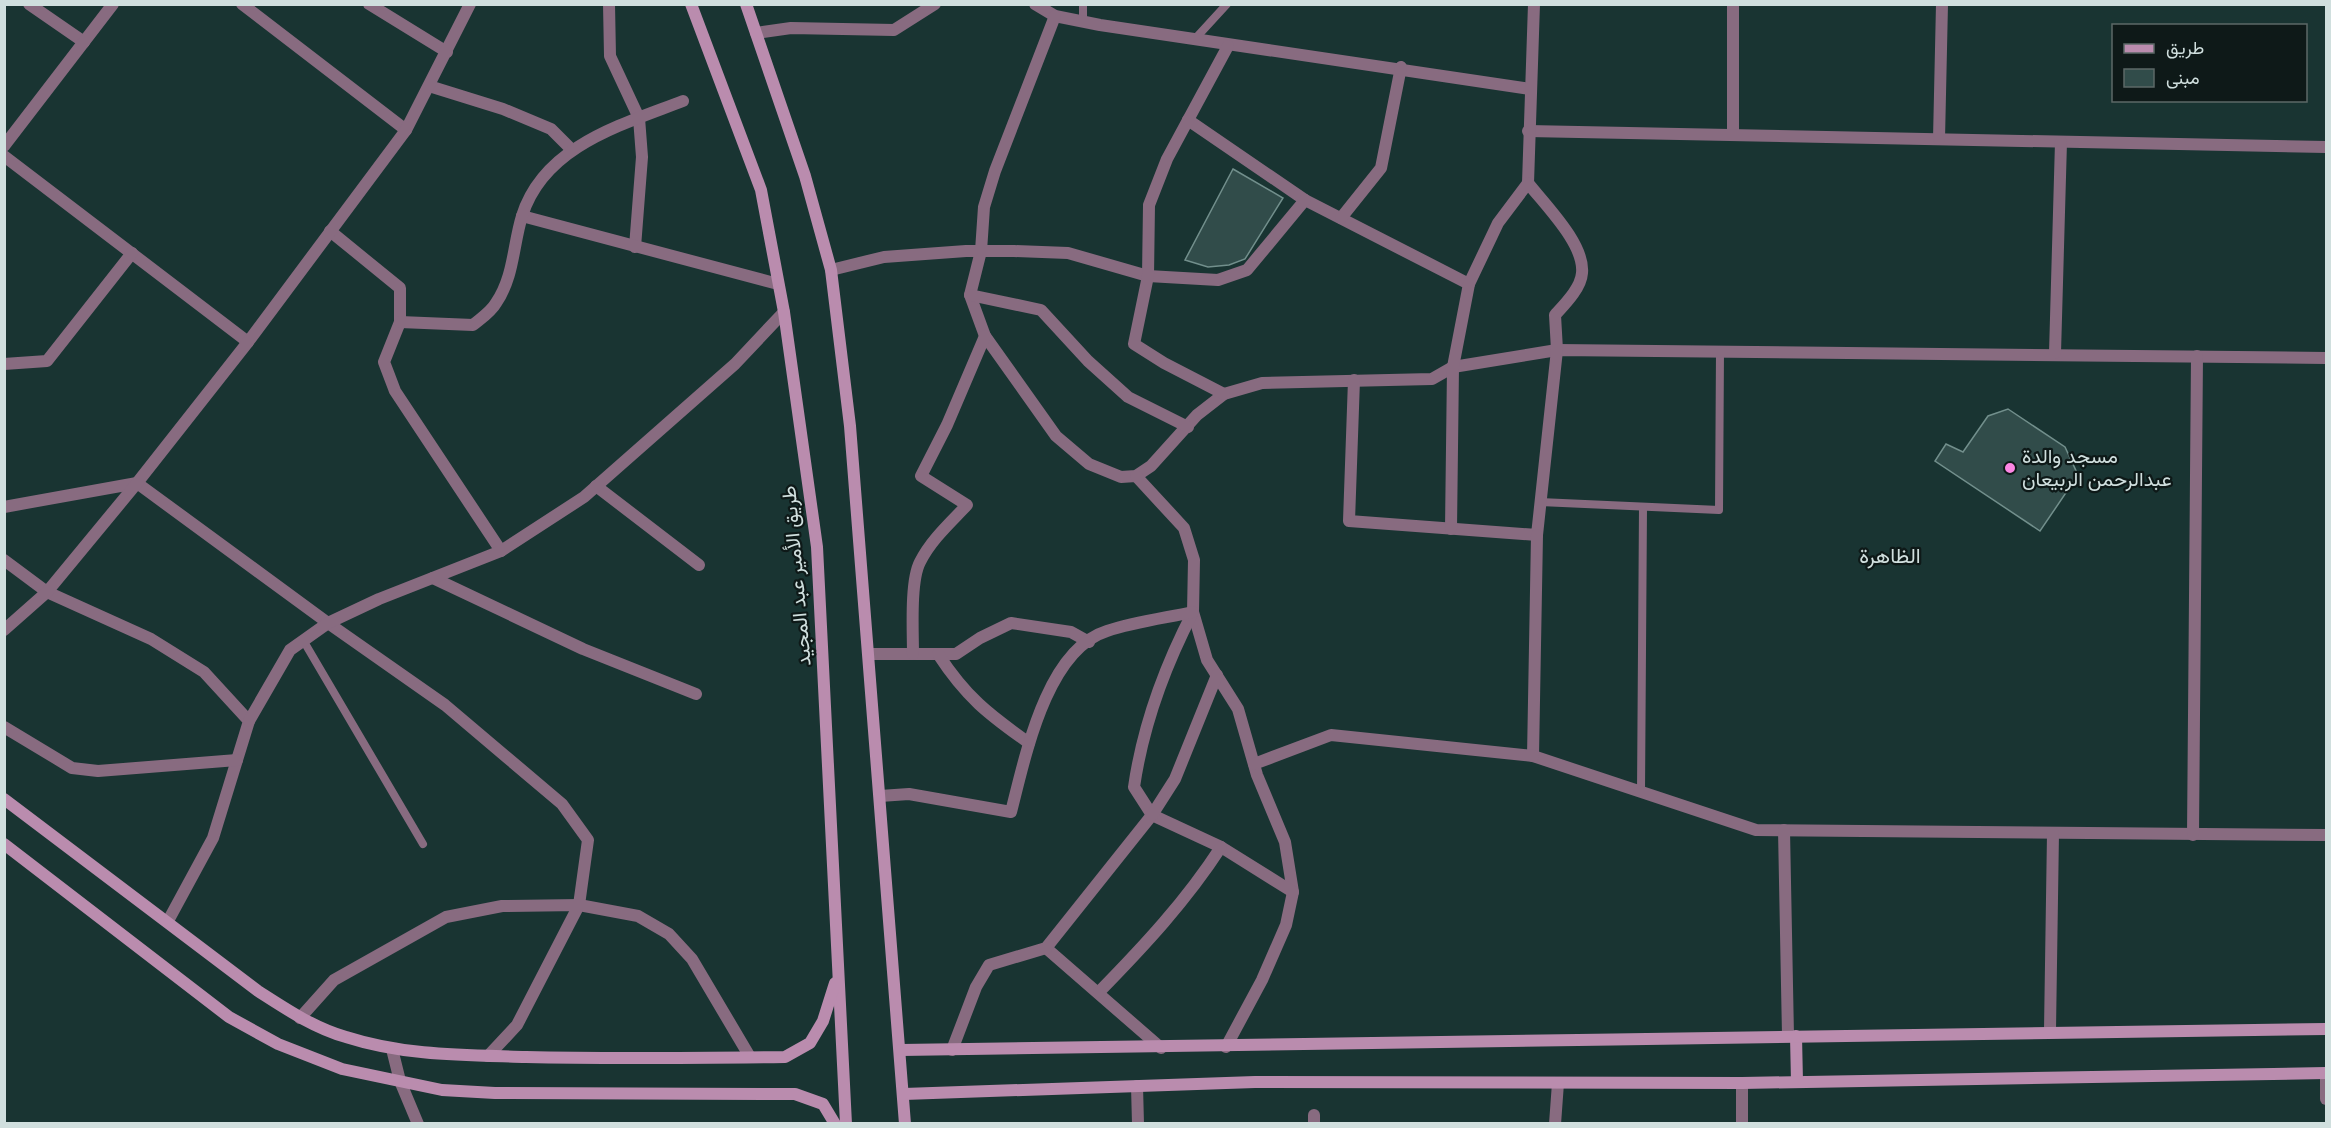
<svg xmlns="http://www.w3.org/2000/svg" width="2331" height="1128" viewBox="0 0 2331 1128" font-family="'Public Sans',Vazirmatn,sans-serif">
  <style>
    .building { fill: #314c4a; stroke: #728f8c; stroke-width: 1.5 }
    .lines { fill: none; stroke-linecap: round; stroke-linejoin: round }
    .lane { stroke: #886b80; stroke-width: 8 }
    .street { stroke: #886b80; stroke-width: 12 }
    .secondary { stroke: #ba8cae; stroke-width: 12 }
    .poi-dot { fill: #fd86e3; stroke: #0e1918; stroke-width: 2 }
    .labels { text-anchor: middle; stroke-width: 4.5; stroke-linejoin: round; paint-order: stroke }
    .poi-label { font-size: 20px; fill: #d0dfde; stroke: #0e1918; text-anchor: start }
    .street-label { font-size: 20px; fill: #d0dfde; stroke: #0e1918 }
    .neighbourhood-label { font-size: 21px; fill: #d0dfde; stroke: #0e1918 }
  </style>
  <rect width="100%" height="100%" fill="#193432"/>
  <!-- building -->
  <g class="building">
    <path d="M1233 169 1283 198 1245 259 1229 265 1208 267 1185 260Z"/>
    <path d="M2008 409 2065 447 2078 475 2040 531 1935 461 1946 444 1963 452 1988 416Z"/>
  </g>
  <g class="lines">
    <!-- lane -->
    <g class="lane">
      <path d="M1083 4V21"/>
      <path d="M1194 40 1227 4"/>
      <path d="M1540 502 1719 510 1720 351"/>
      <path d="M303 640 423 844"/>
      <path d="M1641 792 1643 507"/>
    </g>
    <!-- street -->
    <g class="street">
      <path d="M29 4 84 42"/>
      <path d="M242 4 406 130"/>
      <path d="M369 4 447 52"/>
      <path d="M609 4 610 56 639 118 642 157 635 247"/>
      <path d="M1035 4 1055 16 1100 25 1530 89"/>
      <path d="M1733 4V135"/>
      <path d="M1055 16 995 171 984 207 981 251 970 295 985 336 1056 436 1089 464 1121 477 1136 476 1151 466 1197 415 1224 394 1262 383 1432 379 1453 367 1557 350 2326 358"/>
      <path d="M756 33 791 28 894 30 935 4"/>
      <path d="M429 86 503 109 551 129 572 150"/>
      <path d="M1188 120 1305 200 1469 284"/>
      <path d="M1528 131 2326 147"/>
      <path d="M1939 139 1942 4"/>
      <path d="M4 146 113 4"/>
      <path d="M4 156 248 342"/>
      <path d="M522 216 778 284"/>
      <path d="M1341 218 1381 168 1401 67"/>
      <path d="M330 231 400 288V322L384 362 395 391 501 551"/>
      <path d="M831 270 884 257 966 251H1014L1068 253 1148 276 1218 280 1247 270 1305 200"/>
      <path d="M970 295 1041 310 1088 361 1128 397 1188 427"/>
      <path d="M400 322 473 325C480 319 491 312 496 303 514 277 513 245 522 216 544 146 621 125 683 101"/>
      <path d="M2055 353 2061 142"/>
      <path d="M4 364 47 361 132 253"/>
      <path d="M1354 380 1349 521 1537 535 1557 350 1555 315C1565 304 1581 288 1582 273 1585 244 1545 205 1528 183L1534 4"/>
      <path d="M1224 394 1164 363 1134 344 1148 276 1149 205 1167 159 1228 46"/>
      <path d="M1136 476 1184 528 1194 560 1193 612 1207 660 1238 709 1257 775 1285 842 1293 892 1286 925 1262 980 1226 1047"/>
      <path d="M596 486 699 565"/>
      <path d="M4 507 137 483 328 623 445 705 562 804 588 840 579 905 517 1025 488 1056"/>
      <path d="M1451 529 1453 367 1469 284 1498 223 1528 183"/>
      <path d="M1537 535 1533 756 1756 830 2326 835"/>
      <path d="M4 560 47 592 151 639 204 672 249 721 213 838 168 921"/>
      <path d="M433 578 583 649 696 694"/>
      <path d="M1193 612C1164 668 1143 725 1134 787L1152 815 1221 847 1293 892"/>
      <path d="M4 630 47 592 137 483 248 342 406 130 470 4"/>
      <path d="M869 654H956L980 638 1011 623 1071 632 1089 642"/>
      <path d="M913 654C913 632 910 581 920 562 931 540 950 523 967 505L921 476 947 425 985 336"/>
      <path d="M938 654C966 697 988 714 1029 743"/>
      <path d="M249 721 290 650 328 623 379 599 501 551 584 497 735 364 784 312"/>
      <path d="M4 727 72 768 98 771 237 760"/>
      <path d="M1254 764 1331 735 1533 756"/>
      <path d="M880 796 909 794 1011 812C1025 758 1046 650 1107 631 1134 622 1165 618 1193 612"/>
      <path d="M1784 830 1788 1036"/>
      <path d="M2193 835 2197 356"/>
      <path d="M1046 948 1161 1048"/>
      <path d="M1099 992C1144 946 1186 901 1221 847"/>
      <path d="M300 1018 334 980 446 917 502 906 579 905 638 916 669 934 692 959 750 1057"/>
      <path d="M2050 1030 2053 833"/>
      <path d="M392 1049 400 1081 418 1124"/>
      <path d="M952 1050 976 987 989 965 1046 948 1152 815 1175 779 1217 675"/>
      <path d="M2326 1073V1099"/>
      <path d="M1137 1086 1138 1124"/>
      <path d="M1314 1124V1115"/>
      <path d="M1555 1124 1558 1083"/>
      <path d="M1742 1124V1083"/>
    </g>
    <!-- secondary -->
    <g class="secondary">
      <path d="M691 4 761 190 784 312 817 547 846 1124"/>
      <path d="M746 4 805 176 831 270 850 426 905 1124"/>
      <path d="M4 799 258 991C286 1009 314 1028 346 1037 405 1056 465 1055 526 1057 612 1059 699 1058 785 1057L810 1043 823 1021 835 983"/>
      <path d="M4 844 229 1017 278 1044 342 1069 442 1090 495 1093 795 1094 823 1104 835 1124"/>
      <path d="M1796 1036 1797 1082"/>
      <path d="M901 1050C1376 1047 1851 1032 2326 1029"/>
      <path d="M904 1094 1255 1082 1742 1083 2326 1073"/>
    </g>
  </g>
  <!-- markers -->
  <circle class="poi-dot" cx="2010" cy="468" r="6"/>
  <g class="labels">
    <!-- poi labels -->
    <g class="poi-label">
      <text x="2022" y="463">مسجد والدة<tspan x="2022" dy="23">عبدالرحمن الربيعان</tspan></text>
    </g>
    <!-- street labels -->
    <g class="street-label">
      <text transform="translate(796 576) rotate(-95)" y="7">طريق الأمير عبد المجيد</text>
    </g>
    <!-- neighbourhood labels -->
    <g class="neighbourhood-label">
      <text x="1890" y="563">الظاهرة</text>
    </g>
  </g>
  <!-- border -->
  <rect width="2331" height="1128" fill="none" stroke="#d0dfde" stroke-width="12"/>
  <!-- legend -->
  <rect x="2112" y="24" width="195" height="78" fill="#0e1918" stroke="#5c6867" stroke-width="1.5"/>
  <rect x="2124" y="44" width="30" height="9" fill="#ba8cae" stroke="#5c6867" stroke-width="1.5"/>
  <text x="2166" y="54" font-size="18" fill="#d0dfde">طريق</text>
  <rect x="2124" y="69" width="30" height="18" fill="#314c4a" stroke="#5c6867" stroke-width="1.5"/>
  <text x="2166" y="84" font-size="18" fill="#d0dfde">مبنى</text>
</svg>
